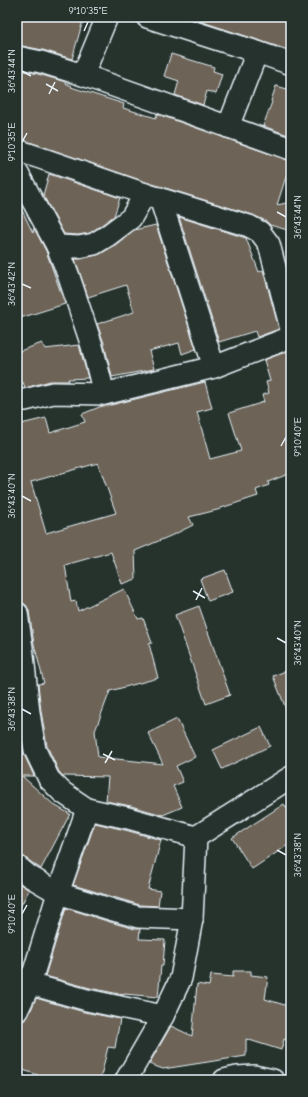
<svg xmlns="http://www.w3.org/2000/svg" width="308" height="1097" viewBox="0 0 308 1097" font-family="'Comic Neue',sans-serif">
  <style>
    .building { fill: #6d6456; stroke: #e8f1f8; fill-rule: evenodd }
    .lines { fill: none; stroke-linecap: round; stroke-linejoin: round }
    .minor-casing { stroke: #e8f1f8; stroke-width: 24 }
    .minor { stroke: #26332d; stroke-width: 21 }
    .ticks { fill: none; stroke: #e8f1f8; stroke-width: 1.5 }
    .neatline { fill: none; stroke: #e8f1f8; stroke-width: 1.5 }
    .ticks-label { font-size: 10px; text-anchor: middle; fill: #e8f1f8 }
  </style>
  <rect width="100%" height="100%" fill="#26332d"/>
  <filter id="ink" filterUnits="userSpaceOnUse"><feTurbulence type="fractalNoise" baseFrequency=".025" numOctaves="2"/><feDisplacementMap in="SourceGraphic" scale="8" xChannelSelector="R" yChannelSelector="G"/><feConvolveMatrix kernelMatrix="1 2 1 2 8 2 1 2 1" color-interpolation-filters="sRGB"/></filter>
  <g filter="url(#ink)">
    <!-- building -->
    <g class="building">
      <path d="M17 17H84L72 59 43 50 17 45Z"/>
      <path d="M187 17H291V51L261 41Z"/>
      <path d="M171 54 214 67 213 71 222 74 216 94 207 91 203 105 175 95 179 81 164 76Z"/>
      <path d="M17 69 38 74 66 82 65 83 72 86 71 87 124 104 123 108 156 118 157 114 287 160 291 161 277 205 291 202V231L270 225 266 221 253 215 149 183 21 139 17 138Z"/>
      <path d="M276 86 291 90V136L263 126 272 102 271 101Z"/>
      <path d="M49 174 120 198 114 216 90 233 78 235 64 234 43 195Z"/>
      <path d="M17 200 33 233 34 228 46 251 65 304 17 319Z"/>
      <path d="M179 217 246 238 259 272 263 270 279 329 257 337 255 331 219 342Z"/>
      <path d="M156 225 196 349 182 354 179 343 149 351 154 369 112 377 104 343 97 324 134 312 126 285 88 297 75 259H81L100 254 114 246 134 230Z"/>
      <path d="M42 343 45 349 79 345 88 378 68 379 69 381H50L25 388 23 382 17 384V352Z"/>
      <path d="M291 350V473L268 482 269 485 256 490 258 496 221 508V509L189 517 193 525 175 534 135 551 136 579 122 584 111 552 65 565 71 602 76 601 78 611 124 589 138 619 143 618 152 643 149 644 158 678 110 691 95 731 98 757 163 764 148 733 177 719 195 757 176 766 183 782 173 786 182 807 163 815 131 806 106 801 108 777 63 776 59 772 47 746 41 711 38 684 44 683 34 644 29 611 27 606 22 602 17 567V425L46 418 50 433 85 422 82 414 102 406H107L205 382 212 408 197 412 210 459 241 451 229 413 264 402 262 395 269 393 266 382 270 381 264 360ZM98 463 116 513 46 533 31 482Z"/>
      <path d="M225 570 233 592 208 601 200 579Z"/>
      <path d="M199 606 230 695 206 704 175 615Z"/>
      <path d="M291 669V718L290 719 273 676Z"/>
      <path d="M261 727 270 746 222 769 213 750Z"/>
      <path d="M23 752 34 776H22L54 805 70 814 41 869 24 857 17 854V754Z"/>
      <path d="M284 804 291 814V843L252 869 232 838Z"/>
      <path d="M95 823 125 830 161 840 148 889 160 891 158 906 140 905 73 885Z"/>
      <path d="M17 882 29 890 17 913Z"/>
      <path d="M66 908 110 922 135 929H140L139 939 165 940 163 966H161L158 997 124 994V995L90 988 45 976Z"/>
      <path d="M233 971H251V975L268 977 265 999 291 1007V1042L284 1039 281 1050 246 1039V1056L163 1069 149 1064 171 1026 192 1036 197 984 209 986 211 975 233 977Z"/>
      <path d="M36 998 84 1012 120 1019 115 1048 108 1047 100 1080H37L38 1075 17 1068V1027L18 1023 23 1021 28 1017Z"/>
    </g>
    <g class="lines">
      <defs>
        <g id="minor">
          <path d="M147 17 257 52 291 64"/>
          <path d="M17 57 41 62 83 75 291 149"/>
          <path d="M83 75 107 17"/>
          <path d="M228 127 257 52"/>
          <path d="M17 150 145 194 249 226 260 232 269 244 291 329"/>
          <path d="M17 172 57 246 68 274 92 346 104 394"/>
          <path d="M160 198 214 367"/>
          <path d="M57 246 79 247 94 244 107 236 131 218 145 194"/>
          <path d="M17 400H25L53 393 104 394 214 367 291 337"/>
          <path d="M17 613 23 655 29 713 35 750 49 779 62 792 87 809 128 818 196 837 291 777"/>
          <path d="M17 866 29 876 58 893 113 910 138 917 192 919"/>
          <path d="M17 977 30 984 87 1000 163 1016"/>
          <path d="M17 1011 30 984 58 893 87 809"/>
          <path d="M126 1080 163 1016 181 978 192 919 196 837"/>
          <path d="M224 1080 237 1077 254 1076 273 1080"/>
        </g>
      </defs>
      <!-- minor casing -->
      <use href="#minor" class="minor-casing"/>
      <!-- minor -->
      <use href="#minor" class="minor"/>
    </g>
  </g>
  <!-- ticks -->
  <path class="ticks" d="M84 31 88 22M22 71 31 76M46 84 58 91M49 94 55 82M22 142 27 133M277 212 286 217M22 284 31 288M281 446 286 437M22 496 31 501M193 591 205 598M196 600 202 588M277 638 286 643M22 709 31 714M103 754 115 760M105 763 112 751M277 850 286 855M22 914 27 905"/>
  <!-- margin -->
  <rect width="308" height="1097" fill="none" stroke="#26332d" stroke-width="44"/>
  <rect x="22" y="22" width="264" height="1053" class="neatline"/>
  <g class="ticks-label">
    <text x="88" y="14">9°10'35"E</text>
    <text transform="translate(11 71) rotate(-90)" y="4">36°43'44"N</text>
    <text transform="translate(11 142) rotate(-90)" y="4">9°10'35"E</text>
    <text transform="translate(297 217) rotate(-90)" y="4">36°43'44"N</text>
    <text transform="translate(11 284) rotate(-90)" y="4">36°43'42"N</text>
    <text transform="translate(297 437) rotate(-90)" y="4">9°10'40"E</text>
    <text transform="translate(11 496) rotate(-90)" y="4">36°43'40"N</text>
    <text transform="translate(297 643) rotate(-90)" y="4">36°43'40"N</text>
    <text transform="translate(11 709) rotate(-90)" y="4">36°43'38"N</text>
    <text transform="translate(297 855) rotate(-90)" y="4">36°43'38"N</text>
    <text transform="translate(11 914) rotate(-90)" y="4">9°10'40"E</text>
  </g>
</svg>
